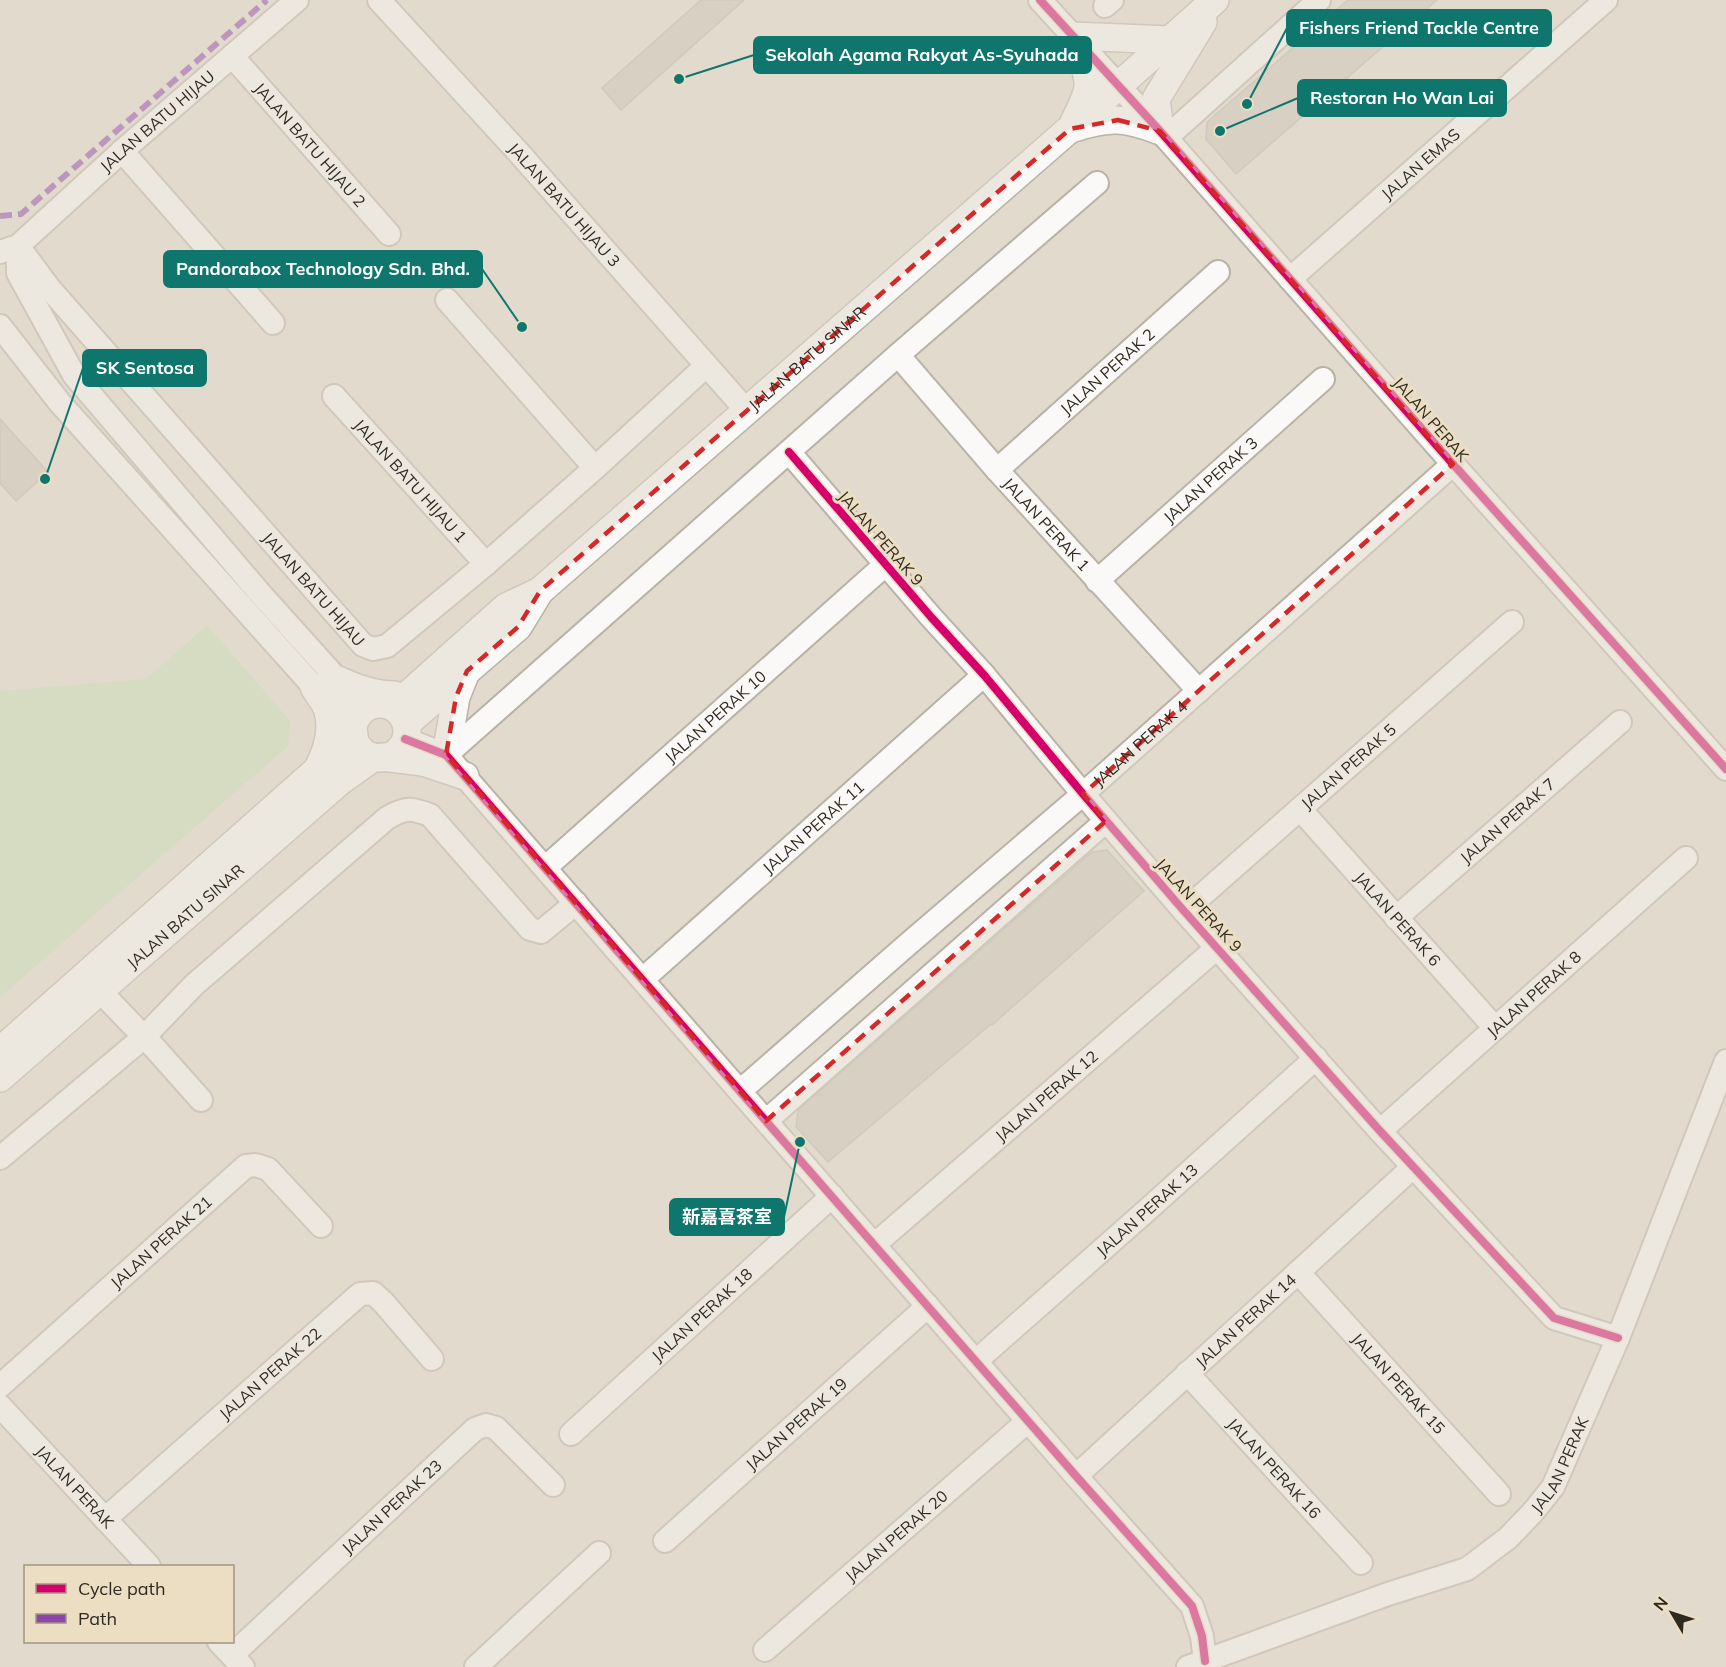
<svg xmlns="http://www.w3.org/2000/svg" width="1726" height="1667" viewBox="0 0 1726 1667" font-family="Mulish,'Noto Sans SC',sans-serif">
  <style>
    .green { fill: #c5deb4 }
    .building { fill: #cac4b9; stroke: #bbb5aa; stroke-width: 1.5 }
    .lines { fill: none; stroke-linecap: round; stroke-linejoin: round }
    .minor-casing { stroke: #b8b2a7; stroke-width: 26 }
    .tertiary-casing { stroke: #b8b2a7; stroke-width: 30 }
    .minor { stroke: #fbf9f7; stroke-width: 22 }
    .tertiary { stroke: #fbf9f7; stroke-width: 27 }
    .quiet { stroke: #8e44ad; stroke-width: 6; stroke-dasharray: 12 6; stroke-linecap: butt }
    .cycleway-casing { stroke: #ebdec3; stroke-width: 11 }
    .cycleway { stroke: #d6006c; stroke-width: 8 }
    .marked { fill: none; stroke: #d62828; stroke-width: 4.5; stroke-dasharray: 12 8; stroke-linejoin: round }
    .labels { text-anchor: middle; stroke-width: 6; stroke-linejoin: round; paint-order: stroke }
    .street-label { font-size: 16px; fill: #2f2a20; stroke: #ebdec3 }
    .leader { fill: none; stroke: #0f766e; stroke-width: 2 }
    .callout-dot { fill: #0f766e; stroke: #ebdec3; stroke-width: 2 }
    .callout { fill: #0f766e; stroke: #0f766e; stroke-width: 2 }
    .callout-label { font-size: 18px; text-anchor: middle; font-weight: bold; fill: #fff }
  </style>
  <rect width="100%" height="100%" fill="#e2dacc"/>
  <!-- green -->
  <path class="green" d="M207 625 290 721 288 746 0 997V691L146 679Z"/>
  <!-- building -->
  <g class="building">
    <path d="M701 0H744L621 110 602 88Z"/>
    <path d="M1348 0H1437L1236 174 1206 139 1207 122Z"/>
    <path d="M0 419 48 472 16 501 0 483Z"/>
    <path d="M1107 850 1144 891 992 1025 991 1024 828 1162 796 1127 798 1110 1092 852Z"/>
  </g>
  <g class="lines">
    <defs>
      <g id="minor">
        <path id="s1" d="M379 0 519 153 746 410"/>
        <path d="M1040 0 1160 131 1453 464 1726 769"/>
        <path d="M1105 6 1112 0"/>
        <path id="s2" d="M232 56 389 234"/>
        <path d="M1166 138 1319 0"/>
        <path d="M122 151 273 323"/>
        <path id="s3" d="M18 246 50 289 363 645 373 649 387 646 486 564 595 468 706 366"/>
        <path d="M18 246V273L74 375 258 591 364 709"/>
        <path id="s4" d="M0 252 18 246 122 151 297 0"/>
        <path id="s5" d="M1290 279 1606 0"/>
        <path d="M447 300 595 468"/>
        <path d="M0 326 60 403 314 687 354 727"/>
        <path id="s6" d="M898 355 997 470 1199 691"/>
        <path id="s7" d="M334 396 486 564"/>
        <path d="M789 452 931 617 984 675 1083 794 1184 911 1380 1131 1554 1318 1618 1338"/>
        <path id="s8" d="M997 470 1218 272"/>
        <path id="s9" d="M1097 581 1323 379"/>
        <path d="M405 739 446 755 1076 1476 1192 1606 1202 1636 1205 1661"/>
        <path d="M446 755 898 355 1097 183"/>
        <path id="s10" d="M1300 809 1495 1028"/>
        <path id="s11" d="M545 868 885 565"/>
        <path id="s12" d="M1184 911 1512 622"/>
        <path id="s13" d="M1396 918 1620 722"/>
        <path id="s14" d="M643 979 984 675"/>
        <path d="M100 991 144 1037 194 985 387 818C406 807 411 808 430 815L530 929 541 932 576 903"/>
        <path id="s15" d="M740 1091 907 945 1083 794 1453 464"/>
        <path d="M766 1121 1106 821"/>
        <path id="s16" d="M1380 1131 1686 858"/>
        <path d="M0 1158 144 1037 153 1046 201 1100"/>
        <path id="s17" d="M874 1245 1218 947"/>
        <path id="s18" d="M1298 1272 1499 1494"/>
        <path id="s19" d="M976 1361 1145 1212 1316 1058"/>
        <path id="s20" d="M1187 1373 1361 1563"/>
        <path id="s21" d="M0 1386 246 1166 256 1165 268 1169 321 1226"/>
        <path id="s22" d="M0 1406 149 1566"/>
        <path id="s23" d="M571 1434 832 1196"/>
        <path id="s24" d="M1076 1476 1413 1167"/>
        <path id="s25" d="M105 1519 360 1294 373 1293 383 1302 432 1359"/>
        <path id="s26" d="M665 1541 928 1306"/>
        <path d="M219 1642 243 1667"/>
        <path id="s27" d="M765 1650 1028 1421"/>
        <path id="s28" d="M232 1655 475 1429 486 1425 496 1428 553 1485"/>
        <path d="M476 1667 599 1553"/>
        <path id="s29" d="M1188 1667 1388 1594 1467 1569 1508 1538 1533 1512 1553 1487 1618 1338 1726 1061"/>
      </g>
      <g id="tertiary">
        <path d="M1074 122C1079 111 1087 98 1088 86 1089 69 1078 51 1073 36L1169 40"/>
        <path d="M1074 128C1110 117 1124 117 1160 131L1156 99 1203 22"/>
        <path d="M338 680C356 688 374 695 394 695"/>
        <path d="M314 687C317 693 322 698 325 704 335 723 328 749 319 766"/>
        <circle cx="380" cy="731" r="27"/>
        <path id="s30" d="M394 707 506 607 540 591 1064 134 1215 0"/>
        <path d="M406 724 518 627 540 591"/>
        <path d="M446 755 456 697 466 672"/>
        <path d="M382 757 423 762 465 776"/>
        <path d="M0 1051 317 770 354 735"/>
        <path id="s31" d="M0 1078 339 782 374 757"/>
      </g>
    </defs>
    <!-- minor casing -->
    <use href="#minor" class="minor-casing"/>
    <!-- tertiary casing -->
    <use href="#tertiary" class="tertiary-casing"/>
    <!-- minor -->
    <use href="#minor" class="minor"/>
    <!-- tertiary -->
    <use href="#tertiary" class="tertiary"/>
    <!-- quiet -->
    <path class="quiet" d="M0 216 21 214 267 0"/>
    <defs>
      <g id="cycleway">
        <path d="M1040 0 1160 131 1453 464 1726 769"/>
        <path d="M789 452 931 617 984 675 1083 794 1184 911 1380 1131 1554 1318 1618 1338"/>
        <path d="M405 739 446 755 1076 1476 1192 1606 1202 1636 1205 1661"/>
      </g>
    </defs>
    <!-- cycleway casing -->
    <use href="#cycleway" class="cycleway-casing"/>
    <!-- cycleway -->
    <use href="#cycleway" class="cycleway"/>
  </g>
  <!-- marked area -->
  <path d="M0 0H1726V1667H0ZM1118 120 1160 131 1453 464 1083 794 1106 821 766 1121 446 755 456 697 467 671 518 627 540 591 1070 129Z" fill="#e2dacc" fill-opacity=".55" fill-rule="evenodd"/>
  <path class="marked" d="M1118 120 1160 131 1453 464 1083 794 1106 821 766 1121 446 755 456 697 467 671 518 627 540 591 1070 129Z"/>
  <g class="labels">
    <!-- street labels -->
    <g class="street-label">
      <text dy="6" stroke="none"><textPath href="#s4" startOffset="206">JALAN BATU HIJAU</textPath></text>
      <text dy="6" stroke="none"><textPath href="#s2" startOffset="118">JALAN BATU HIJAU 2</textPath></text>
      <text dy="6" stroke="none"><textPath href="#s5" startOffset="174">JALAN EMAS</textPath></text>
      <text dy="6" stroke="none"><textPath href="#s1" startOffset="276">JALAN BATU HIJAU 3</textPath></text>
      <text dy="6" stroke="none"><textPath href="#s30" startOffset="542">JALAN BATU SINAR</textPath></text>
      <text dy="6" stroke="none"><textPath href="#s8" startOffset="148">JALAN PERAK 2</textPath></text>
      <text transform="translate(1431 419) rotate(49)" y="6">JALAN PERAK</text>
      <text dy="6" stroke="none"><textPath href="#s7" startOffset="114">JALAN BATU HIJAU 1</textPath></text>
      <text dy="6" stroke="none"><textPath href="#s9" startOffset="152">JALAN PERAK 3</textPath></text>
      <text dy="6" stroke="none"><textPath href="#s6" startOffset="225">JALAN PERAK 1</textPath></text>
      <text transform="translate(881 538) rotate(49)" y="6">JALAN PERAK 9</text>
      <text dy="6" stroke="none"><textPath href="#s3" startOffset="453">JALAN BATU HIJAU</textPath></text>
      <text dy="6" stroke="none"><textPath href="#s11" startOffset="228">JALAN PERAK 10</textPath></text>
      <text dy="6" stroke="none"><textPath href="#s15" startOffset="530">JALAN PERAK 4</textPath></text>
      <text dy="6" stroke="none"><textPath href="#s12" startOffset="219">JALAN PERAK 5</textPath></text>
      <text dy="6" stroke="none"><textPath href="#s13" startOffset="148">JALAN PERAK 7</textPath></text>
      <text dy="6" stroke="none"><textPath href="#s14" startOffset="228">JALAN PERAK 11</textPath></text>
      <text transform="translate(1199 905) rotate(48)" y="6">JALAN PERAK 9</text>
      <text dy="6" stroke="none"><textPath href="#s31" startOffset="246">JALAN BATU SINAR</textPath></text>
      <text dy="6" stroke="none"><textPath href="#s10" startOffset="147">JALAN PERAK 6</textPath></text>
      <text dy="6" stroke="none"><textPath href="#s16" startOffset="206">JALAN PERAK 8</textPath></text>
      <text dy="6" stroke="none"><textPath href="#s17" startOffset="228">JALAN PERAK 12</textPath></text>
      <text dy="6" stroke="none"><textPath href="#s19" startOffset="228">JALAN PERAK 13</textPath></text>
      <text dy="6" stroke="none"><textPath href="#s21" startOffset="216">JALAN PERAK 21</textPath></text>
      <text dy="6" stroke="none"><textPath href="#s23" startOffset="177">JALAN PERAK 18</textPath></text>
      <text dy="6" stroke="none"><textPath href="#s24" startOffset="230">JALAN PERAK 14</textPath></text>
      <text dy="6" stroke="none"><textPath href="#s25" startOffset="220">JALAN PERAK 22</textPath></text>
      <text dy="6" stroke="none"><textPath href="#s18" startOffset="150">JALAN PERAK 15</textPath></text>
      <text dy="6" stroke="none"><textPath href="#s26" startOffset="176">JALAN PERAK 19</textPath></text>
      <text dy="6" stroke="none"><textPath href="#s29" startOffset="438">JALAN PERAK</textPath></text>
      <text dy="6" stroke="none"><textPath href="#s20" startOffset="129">JALAN PERAK 16</textPath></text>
      <text dy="6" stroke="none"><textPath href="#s22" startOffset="110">JALAN PERAK</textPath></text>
      <text dy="6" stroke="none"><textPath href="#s28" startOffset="218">JALAN PERAK 23</textPath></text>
      <text dy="6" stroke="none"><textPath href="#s27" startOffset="174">JALAN PERAK 20</textPath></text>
    </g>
  </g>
  <!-- callouts -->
  <path class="leader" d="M1247 104L1287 28M679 79L754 55M1220 131L1298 98M522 327L482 269M45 479L83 368M800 1142L784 1217"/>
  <g class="callout-dot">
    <circle cx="1247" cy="104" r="6"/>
    <circle cx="679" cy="79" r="6"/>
    <circle cx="1220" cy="131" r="6"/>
    <circle cx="522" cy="327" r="6"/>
    <circle cx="45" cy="479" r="6"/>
    <circle cx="800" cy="1142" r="6"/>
  </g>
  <g class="callout">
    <rect x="1287" y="10" width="264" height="36" rx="6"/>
    <rect x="754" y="37" width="337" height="36" rx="6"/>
    <rect x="1298" y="80" width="208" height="36" rx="6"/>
    <rect x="164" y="251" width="318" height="36" rx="6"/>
    <rect x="83" y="350" width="123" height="36" rx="6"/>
    <rect x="670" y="1199" width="114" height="36" rx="6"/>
  </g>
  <g class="callout-label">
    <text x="1419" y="34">Fishers Friend Tackle Centre</text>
    <text x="922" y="61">Sekolah Agama Rakyat As-Syuhada</text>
    <text x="1402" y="104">Restoran Ho Wan Lai</text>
    <text x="323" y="275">Pandorabox Technology Sdn. Bhd.</text>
    <text x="145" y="374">SK Sentosa</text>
    <text x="727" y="1223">新嘉喜茶室</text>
  </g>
  <!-- legend -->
  <rect x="24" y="1565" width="210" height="78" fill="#ebdec3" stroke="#a09682" stroke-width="1.5"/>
  <rect x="36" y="1584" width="30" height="9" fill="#d6006c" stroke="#a09682" stroke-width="1.5"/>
  <text x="78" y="1595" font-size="18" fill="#2f2a20">Cycle path</text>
  <rect x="36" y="1614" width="30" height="9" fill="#8e44ad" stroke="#a09682" stroke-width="1.5"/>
  <text x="78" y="1625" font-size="18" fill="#2f2a20">Path</text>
  <!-- north arrow -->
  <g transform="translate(1672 1613) rotate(309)" stroke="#ebdec3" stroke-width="4.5" paint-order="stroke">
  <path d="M0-4.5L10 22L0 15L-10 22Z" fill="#2f2a20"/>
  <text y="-9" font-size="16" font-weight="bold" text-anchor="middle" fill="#2f2a20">N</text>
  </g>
</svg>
